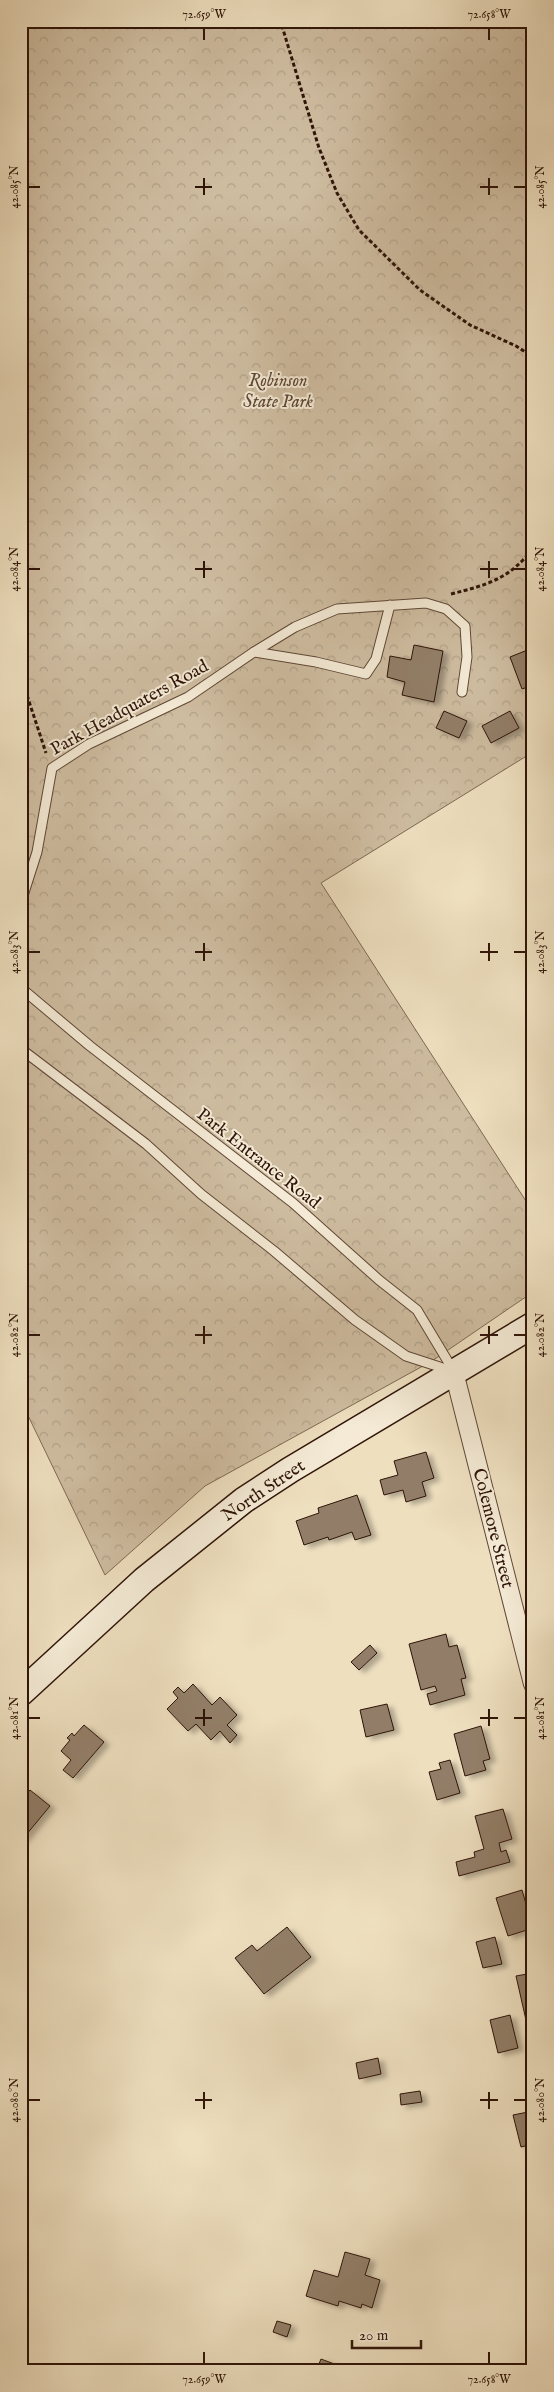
<svg xmlns="http://www.w3.org/2000/svg" width="554" height="2392" viewBox="0 0 554 2392" font-family="'IM FELL English',serif">
  <style>
    .park { fill: url(#park-crowns); stroke: #7e6854 }
    .building { fill: #927e67; stroke: #2f1408; filter: url(#shadow) }
    .lines { fill: none; stroke-linecap: round; stroke-linejoin: round }
    .service-casing { stroke: #5f4736; stroke-width: 11 }
    .minor-casing { stroke: #5f4736; stroke-width: 20 }
    .secondary-casing { stroke: #2f1408; stroke-width: 28 }
    .path { stroke: #2f1408; stroke-width: 3; stroke-dasharray: 4 2.5; stroke-linecap: butt }
    .service { stroke: #f4ead5; stroke-width: 9 }
    .minor { stroke: #f4ead5; stroke-width: 18 }
    .secondary { stroke: #f4ead5; stroke-width: 25 }
    .ticks { fill: none; stroke: #2f1408; stroke-width: 2 }
    .labels { text-anchor: middle; stroke-width: 4; stroke-linejoin: round; paint-order: stroke }
    .park-label { font-size: 18px; font-style: italic; fill: #5f4636; stroke: #f4ead5 }
    .street-label { font-size: 18px; fill: #2f1408; stroke: #f4ead5 }
    .neatline { fill: none; stroke: #2f1408; stroke-width: 2 }
    .ticks-label { font-size: 12px; text-anchor: middle; fill: #2f1408 }
  </style>
  <defs>
    <pattern id="park-crowns" width="20" height="18" patternUnits="userSpaceOnUse" patternTransform="scale(1.25)"><rect width="20" height="18" fill="#cebca0"/><path d="M2 6a3 3 0 1 1 6 0M12 15a3 3 0 1 1 6 0" fill="none" stroke="#b1a188"/></pattern>
    <filter id="shadow"><feDropShadow dx="5.5" dy="3" stdDeviation="2.5" flood-color="#0004"/></filter>
  </defs>
  <rect width="100%" height="100%" fill="#eedfbf"/>
  <filter id="stains"><feTurbulence type="fractalNoise" baseFrequency=".004" numOctaves="4"/><feColorMatrix values="0 0 0 0 .2 0 0 0 0 .09 0 0 0 0 .02 0 0 0 .5 -.17"/></filter>
  <radialGradient id="worn" r=".72"><stop offset=".6" stop-color="#630" stop-opacity="0"/><stop offset="1" stop-color="#630" stop-opacity=".3"/></radialGradient>
  <!-- park -->
  <path class="park" d="M21 21H533V752L321 883 533 1212V1292L432 1361 205 1486 105 1575 21 1401Z"/>
  <!-- building -->
  <g class="building">
    <path d="M414 645 443 651 434 702 402 695 405 682 387 677 390 656 411 660Z"/>
    <path d="M525 651 533 670V685L522 689 510 657Z"/>
    <path d="M444 711 467 721 459 738 436 728Z"/>
    <path d="M510 711 519 728 491 743 482 726Z"/>
    <path d="M426 1452 434 1478 422 1482 426 1496 406 1502 403 1490 384 1495 380 1480 398 1475 394 1461Z"/>
    <path d="M357 1495 371 1535 355 1540 352 1532 329 1540 328 1537 304 1545 296 1521 319 1513 318 1508Z"/>
    <path d="M446 1634 449 1647 457 1645 466 1678 461 1679 465 1695 430 1705 427 1694 437 1691 435 1686 421 1690 409 1644Z"/>
    <path d="M370 1645 377 1653 359 1670 351 1662Z"/>
    <path d="M193 1684 212 1705 220 1697 237 1715 227 1725 237 1735 230 1743 220 1731 211 1740 196 1724 188 1731 167 1709 178 1698 173 1692 178 1687 184 1693Z"/>
    <path d="M387 1704 394 1730 366 1737 360 1710Z"/>
    <path d="M84 1725 104 1742 73 1778 63 1770 71 1760 61 1751 70 1740 67 1738 72 1733 74 1736Z"/>
    <path d="M481 1726 490 1759 483 1761 486 1770 465 1776 454 1734Z"/>
    <path d="M450 1760 460 1793 437 1800 429 1772 441 1769 439 1763Z"/>
    <path d="M30 1790 50 1806 21 1841V1800Z"/>
    <path d="M503 1809 512 1839 499 1843 501 1852 506 1850 510 1862 459 1876 456 1862 475 1857 474 1852 484 1849 475 1816Z"/>
    <path d="M522 1890 533 1928 508 1936 496 1898Z"/>
    <path d="M287 1927 311 1957 264 1994 235 1958 252 1945 257 1951Z"/>
    <path d="M495 1937 502 1964 483 1968 476 1942Z"/>
    <path d="M533 1973V2019L526 2020 516 1976Z"/>
    <path d="M510 2015 518 2048 498 2053 490 2020Z"/>
    <path d="M378 2058 381 2074 359 2079 356 2063Z"/>
    <path d="M420 2091 422 2102 401 2105 400 2094Z"/>
    <path d="M533 2111V2144L521 2147 513 2115Z"/>
    <path d="M345 2252 370 2259 365 2275 380 2280 372 2308 362 2304 361 2308 339 2301 338 2306 306 2296 314 2270 338 2277Z"/>
    <path d="M277 2321 291 2325 287 2337 273 2332Z"/>
    <path d="M321 2359 337 2365 334 2371H316Z"/>
  </g>
  <g class="lines">
    <defs>
      <g id="service">
        <path d="M254 652 295 627 337 609 426 603 446 609 465 626 467 657 462 692"/>
        <path d="M21 902 37 852 52 768 89 744 188 697 254 652 316 662 366 674 376 659 390 605"/>
        <path d="M21 988 90 1046 293 1203 379 1280 417 1310 453 1370"/>
        <path d="M21 1049 146 1144 201 1194 274 1251 355 1320 406 1356 449 1370"/>
      </g>
      <path id="minor" d="M454 1372 533 1684"/>
      <path id="secondary" d="M21 1693 144 1580 244 1500 290 1470 533 1325"/>
    </defs>
    <!-- service casing -->
    <use href="#service" class="service-casing"/>
    <!-- minor casing -->
    <use href="#minor" class="minor-casing"/>
    <!-- secondary casing -->
    <use href="#secondary" class="secondary-casing"/>
    <!-- path -->
    <g class="path">
      <path d="M277 21 282 26 319 148 337 193 359 230 420 290 470 325 516 346 533 357"/>
      <path d="M533 430 529 464 533 497"/>
      <path d="M451 594C487 585 510 579 533 548"/>
      <path d="M21 677 46 753"/>
    </g>
    <!-- service -->
    <use href="#service" class="service"/>
    <!-- minor -->
    <use href="#minor" class="minor"/>
    <!-- secondary -->
    <use href="#secondary" class="secondary"/>
  </g>
  <!-- ticks -->
  <path class="ticks" d="M204 28V40M489 28V40M204 178V195M489 178V195M28 187H40M195 187H212M480 187H498M514 187H526M204 561V578M489 561V578M28 569H40M195 569H212M480 569H498M514 569H526M204 943V961M489 943V961M28 952H40M195 952H212M480 952H498M514 952H526M204 1326V1344M489 1326V1344M28 1335H40M195 1335H212M480 1335H498M514 1335H526M204 1709V1726M489 1709V1726M28 1718H40M195 1718H212M480 1718H498M514 1718H526M204 2092V2109M489 2092V2109M28 2100H40M195 2100H212M480 2100H498M514 2100H526M204 2352V2364M489 2352V2364"/>
  <g class="labels">
    <!-- park labels -->
    <g class="park-label">
      <text x="278" y="386">Robinson<tspan x="278" dy="21">State Park</tspan></text>
    </g>
    <!-- street labels -->
    <g class="street-label">
      <text transform="translate(129 707) rotate(-29)" y="6">Park Headquaters Road</text>
      <text transform="translate(259 1158) rotate(38)" y="6">Park Entrance Road</text>
      <text transform="translate(263 1490) rotate(-34)" y="6">North Street</text>
      <text transform="translate(494 1528) rotate(76)" y="6">Colemore Street</text>
    </g>
  </g>
  <!-- margin -->
  <rect width="554" height="2392" fill="none" stroke="#eedfbf" stroke-width="55"/>
  <!-- scale -->
  <path d="M352 2340v8h69v-8" fill="none" stroke="#2f1408" stroke-width="2.5"/>
  <text x="359" y="2340" font-size="15" fill="#2f1408" stroke="#f4ead5" stroke-width="4" paint-order="stroke">20 m</text>
  <rect x="28" y="28" width="498" height="2336" class="neatline"/>
  <g class="ticks-label">
    <text x="204" y="18">72.659°W</text>
    <text x="489" y="18">72.658°W</text>
    <text transform="translate(14 187) rotate(-90)" y="4">42.085°N</text>
    <text transform="translate(540 187) rotate(-90)" y="4">42.085°N</text>
    <text transform="translate(14 569) rotate(-90)" y="4">42.084°N</text>
    <text transform="translate(540 569) rotate(-90)" y="4">42.084°N</text>
    <text transform="translate(14 952) rotate(-90)" y="4">42.083°N</text>
    <text transform="translate(540 952) rotate(-90)" y="4">42.083°N</text>
    <text transform="translate(14 1335) rotate(-90)" y="4">42.082°N</text>
    <text transform="translate(540 1335) rotate(-90)" y="4">42.082°N</text>
    <text transform="translate(14 1718) rotate(-90)" y="4">42.081°N</text>
    <text transform="translate(540 1718) rotate(-90)" y="4">42.081°N</text>
    <text transform="translate(14 2100) rotate(-90)" y="4">42.080°N</text>
    <text transform="translate(540 2100) rotate(-90)" y="4">42.080°N</text>
    <text x="204" y="2383">72.659°W</text>
    <text x="489" y="2383">72.658°W</text>
  </g>
  <rect width="100%" height="100%" filter="url(#stains)"/>
  <rect width="100%" height="100%" fill="url(#worn)"/>
</svg>
